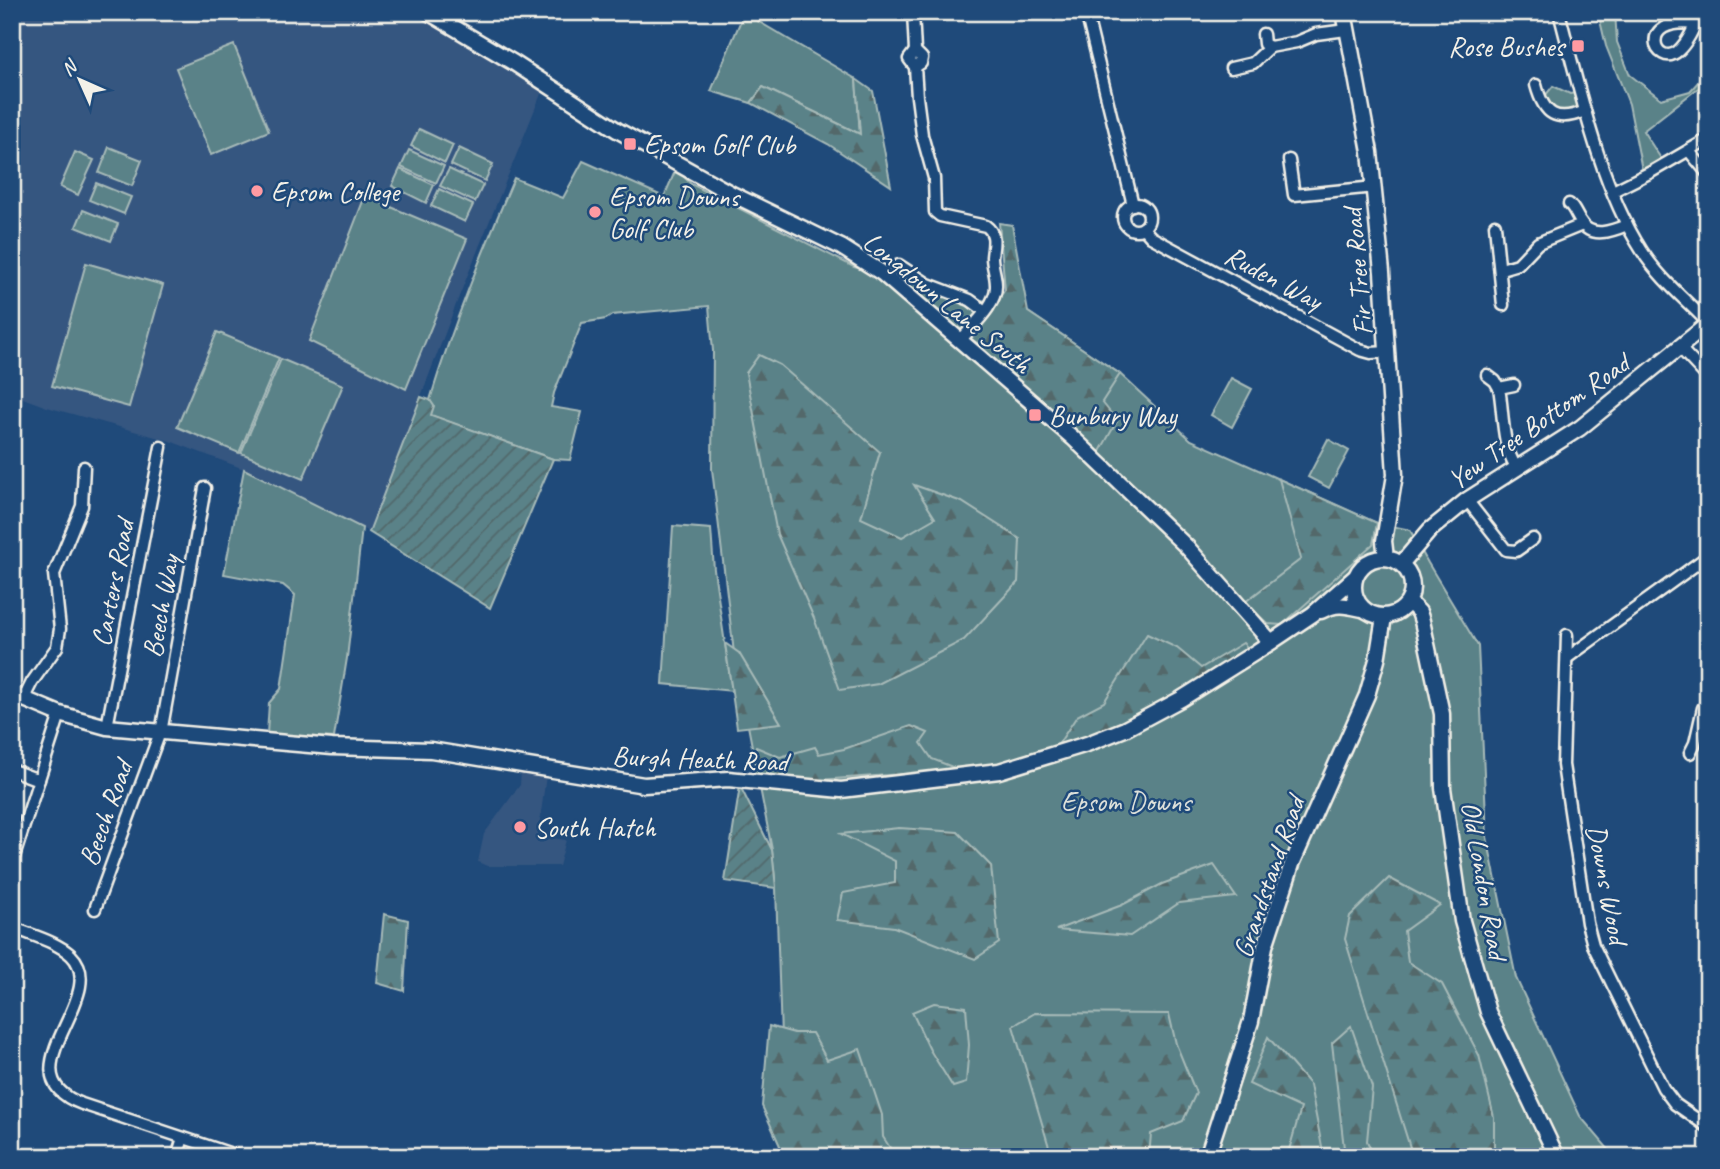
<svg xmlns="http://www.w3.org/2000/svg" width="1720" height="1169" viewBox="0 0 1720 1169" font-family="Caveat,sans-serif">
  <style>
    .built { fill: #365680 }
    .grass { fill: #5a8288; stroke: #a7bab8; stroke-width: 2 }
    .forest { fill: url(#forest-firs); stroke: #a7bab8; stroke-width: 2 }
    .garden { fill: url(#garden-furrows); stroke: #a7bab8; stroke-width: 2 }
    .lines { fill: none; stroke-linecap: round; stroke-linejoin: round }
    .street-casing { stroke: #f4f1e8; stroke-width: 15 }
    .secondary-casing { stroke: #f4f1e8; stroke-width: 19 }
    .street { stroke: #1f4a7a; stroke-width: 10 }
    .secondary { stroke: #1f4a7a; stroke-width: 14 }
    .poi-dot { fill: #ff9aa2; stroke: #1f4a7a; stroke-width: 2.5 }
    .labels { text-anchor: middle; stroke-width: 5; stroke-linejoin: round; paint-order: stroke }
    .poi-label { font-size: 28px; fill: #f4f1e8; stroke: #1f4a7a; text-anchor: start }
    .street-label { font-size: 28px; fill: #f4f1e8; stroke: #1f4a7a }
    .park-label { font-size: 28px; fill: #dde0da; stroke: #1f4a7a }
  </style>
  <defs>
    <pattern id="forest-firs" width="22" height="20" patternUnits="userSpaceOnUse" patternTransform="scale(1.75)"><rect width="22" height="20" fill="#5a8288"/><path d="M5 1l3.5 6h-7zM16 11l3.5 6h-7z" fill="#52686a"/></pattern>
    <pattern id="garden-furrows" width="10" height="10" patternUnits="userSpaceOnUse" patternTransform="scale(1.75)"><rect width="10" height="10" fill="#5a8288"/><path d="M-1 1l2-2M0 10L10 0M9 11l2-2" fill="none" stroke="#52686a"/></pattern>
  </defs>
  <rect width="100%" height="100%" fill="#1f4a7a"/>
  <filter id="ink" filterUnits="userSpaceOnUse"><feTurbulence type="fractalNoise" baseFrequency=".0143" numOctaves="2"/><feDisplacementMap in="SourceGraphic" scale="14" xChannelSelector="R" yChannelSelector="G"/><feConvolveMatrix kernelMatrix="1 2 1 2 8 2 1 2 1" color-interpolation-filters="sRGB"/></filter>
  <g filter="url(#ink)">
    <!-- built -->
    <g class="built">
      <path d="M12 12H417L543 89 460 294 369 532 244 469 170 441 47 407 12 394Z"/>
      <path d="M521 771 546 775 538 836 566 840 559 866H487L478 862 484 834 520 785Z"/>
    </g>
    <!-- grass -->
    <g class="grass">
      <path d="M1598 12H1615L1617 42 1630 75 1661 99 1690 91 1708 71V86L1697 89 1643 131 1662 160 1642 170 1629 104 1606 46Z"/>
      <path d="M744 13 856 79 860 134 763 87 751 103 711 91Z"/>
      <path d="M234 45 269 131 211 155 176 68Z"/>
      <path d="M1553 86 1570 94 1580 92 1585 111 1564 117 1540 102Z"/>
      <path d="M419 129 453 145 445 163 411 146Z"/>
      <path d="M109 147 142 160 132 186 99 173Z"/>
      <path d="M459 148 493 164 485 181 451 165Z"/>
      <path d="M409 150 444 166 436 183 401 167Z"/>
      <path d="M75 152 94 160 78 195 60 187Z"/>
      <path d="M583 161 664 197 676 169 691 184 854 267 1028 312 1120 374 1191 440 1377 523 1410 530 1428 563 1478 646 1487 837 1516 978 1580 1116 1615 1157H785L776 888 772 850 734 653 712 469 713 351 709 306 612 315 606 319 582 323 554 393 551 407 582 412 570 460 553 459 430 415 433 406 430 400C453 324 483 251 514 178L563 198Z"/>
      <path d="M400 169 434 185 426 203 392 186Z"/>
      <path d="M449 169 483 185 475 202 440 186Z"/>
      <path d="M96 183 131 197 124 214 89 200Z"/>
      <path d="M439 189 473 205 465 222 431 206Z"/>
      <path d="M365 196 467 239 406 389 309 341Z"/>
      <path d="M83 210 118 224 111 241 76 227Z"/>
      <path d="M86 263 163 285 129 407 52 386Z"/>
      <path d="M217 332 279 358 239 453 177 427Z"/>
      <path d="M281 359 343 385 303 479 241 453Z"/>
      <path d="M1231 378 1252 389 1232 427 1211 415Z"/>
      <path d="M1328 439 1349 451 1329 488 1308 477Z"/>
      <path d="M244 469 362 528 347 658 334 738 267 734 269 703 281 689 295 595 283 585 224 574Z"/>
      <path d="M673 526 711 529 714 570 732 691 663 684Z"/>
    </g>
    <!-- forest -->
    <g class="forest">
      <path d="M856 79 873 91 891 186 828 144 751 103 763 87 860 134Z"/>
      <path d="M999 223 1012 225 1028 312 1120 374 1102 402 1117 421 1098 455 976 342 968 338 1005 290Z"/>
      <path d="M759 355 780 365 880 452 861 518 902 537 935 518 914 485 962 502 1020 539 1018 582 964 640 878 684 840 690 814 618 777 534 746 373Z"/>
      <path d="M1279 479 1377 523 1373 544 1282 625 1268 624 1245 602 1301 559Z"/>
      <path d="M1147 634 1177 648 1201 668 1243 643 1249 649 1179 691 1126 720 1056 748 1077 716 1104 702Z"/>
      <path d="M725 643 739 653 781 723 737 728Z"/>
      <path d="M911 726 928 733 921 743 932 759 960 770 791 782 754 774 756 747 780 757 815 747 819 754 844 749Z"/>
      <path d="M899 828 958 832 991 866 999 943 975 959 894 927 837 920 843 893 895 883V861L841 834Z"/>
      <path d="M1214 865 1236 897 1179 903 1130 936 1056 930 1122 905 1162 884Z"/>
      <path d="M1389 878 1440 905 1404 931 1408 962 1442 984 1479 1055 1494 1117V1157H1413L1345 939 1350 916Z"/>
      <path d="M384 914 408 920 404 991 377 983Z"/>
      <path d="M934 1003 966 1007 969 1045 966 1083 953 1087 930 1050 912 1012Z"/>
      <path d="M1035 1013 1169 1014 1176 1044 1196 1093 1183 1121 1151 1134 1149 1157H1052L1013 1026Z"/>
      <path d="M769 1026 794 1033H812L827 1060 860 1049 882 1115 883 1137 896 1157H785L762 1106Z"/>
      <path d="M1351 1026 1372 1087 1367 1141 1374 1157H1345L1332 1043Z"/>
      <path d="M1268 1037 1310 1085 1324 1157H1287L1301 1108 1249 1084Z"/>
    </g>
    <!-- garden -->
    <g class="garden">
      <path d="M421 397 430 400 434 406 431 415 553 459 490 608 369 532Z"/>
      <path d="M740 786 772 850 776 888 725 881Z"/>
    </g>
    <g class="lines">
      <defs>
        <g id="street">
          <path d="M913 12 915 51 922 58 921 63 915 67"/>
          <path d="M1086 12 1133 205"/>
          <path d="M1559 12C1579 88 1600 186 1642 251 1659 278 1686 300 1708 323"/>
          <path d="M1696 24C1634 16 1656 70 1678 51 1689 41 1695 25 1701 12"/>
          <path d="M1263 34 1264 44 1270 47"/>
          <path d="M915 51 909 59 915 67 917 97 922 135 934 178 935 212 940 216 986 226C997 234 993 245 992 257 992 266 996 275 996 285 997 305 972 326 960 341"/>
          <path d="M1231 68 1253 63 1270 47 1297 42 1316 34 1346 30"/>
          <path d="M1536 85C1544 115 1556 123 1585 111"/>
          <path d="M1689 151 1708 174"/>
          <path d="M1289 160 1294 195 1375 187"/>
          <path d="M1613 191 1651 172 1708 139"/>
          <path d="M1569 204C1575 209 1576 216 1581 222 1591 239 1612 231 1627 225"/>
          <circle cx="1136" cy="217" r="13"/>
          <path d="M1495 225 1503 305"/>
          <path d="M1143 228 1151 237 1360 350 1371 353 1388 352"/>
          <path d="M899 265 928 284 970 300 985 311"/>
          <path d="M1501 269 1518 264 1538 243 1582 225"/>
          <path d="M1679 347 1708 378"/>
          <path d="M1487 375 1495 381 1499 388"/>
          <path d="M1514 385 1499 388C1504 415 1501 443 1516 467"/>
          <path d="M1467 500 1506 550 1516 551 1533 539"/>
          <path d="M1567 635 1563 765 1587 923 1593 945 1663 1088 1675 1104 1708 1127"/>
          <path d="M1567 658 1708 556"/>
          <path d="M23 700 32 682 57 647 60 629 54 574 82 506 84 467"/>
          <path d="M107 727 161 447"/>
          <path d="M1690 753 1695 743 1703 708"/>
          <path d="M12 770 39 780"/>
          <path d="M12 863 60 714"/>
          <path d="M95 909 162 727 205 488"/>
          <path d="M12 927C30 935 56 941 71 955 113 996 0 1074 82 1104L241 1157"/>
          <path d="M177 1157 183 1138"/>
        </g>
        <g id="secondary">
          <path d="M428 12 514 63 617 130 732 194 841 247 882 273 1073 438 1187 547 1271 642"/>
          <path d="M1344 12 1370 152 1382 272 1395 475 1384 541 1386 558"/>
          <circle cx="1383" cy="587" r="29"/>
          <path d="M1402 563 1430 530 1467 500 1580 428 1708 324"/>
          <path d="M1409 602 1419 612 1422 621 1442 714 1443 788 1462 921 1488 1012 1557 1157"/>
          <path d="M1321 611C1337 603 1344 605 1362 609"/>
          <path d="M12 694 60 714 107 727 332 747 431 750 644 785 728 779 841 790 999 771 1087 744 1125 729 1181 699 1256 652 1313 614 1354 578"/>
          <path d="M1207 1157 1251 1021 1265 946 1292 864 1367 695 1377 660 1384 617"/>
        </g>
      </defs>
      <!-- street casing -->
      <use href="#street" class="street-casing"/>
      <!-- secondary casing -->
      <use href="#secondary" class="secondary-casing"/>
      <!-- street -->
      <use href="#street" class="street"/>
      <!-- secondary -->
      <use href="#secondary" class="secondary"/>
    </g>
  </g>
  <!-- markers -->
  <g class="poi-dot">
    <rect x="1571" y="39" width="14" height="14" rx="3.5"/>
    <rect x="623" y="137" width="14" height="14" rx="3.5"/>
    <circle cx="257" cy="191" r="7"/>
    <circle cx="595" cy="212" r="7"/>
    <rect x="1028" y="408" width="14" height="14" rx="3.5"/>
    <circle cx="520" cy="827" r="7"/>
  </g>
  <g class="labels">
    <!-- poi labels -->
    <g class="poi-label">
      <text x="1564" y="56" text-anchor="end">Rose Bushes</text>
      <text x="644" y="154">Epsom Golf Club</text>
      <text x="271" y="201">Epsom College</text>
      <text x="609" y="206">Epsom Downs<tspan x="609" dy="32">Golf Club</tspan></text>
      <text x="1049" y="425">Bunbury Way</text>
      <text x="534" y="837">South Hatch</text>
    </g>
    <!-- street labels -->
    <g class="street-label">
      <text transform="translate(1357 272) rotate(-95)" y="10">Fir Tree Road</text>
      <text transform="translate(1274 277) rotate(28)" y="10">Ruden Way</text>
      <text transform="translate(948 302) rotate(39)" y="10">Longdown Lane South</text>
      <text transform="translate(1538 421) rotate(-35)" y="10">Yew Tree Bottom Road</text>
      <text transform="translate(112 583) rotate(-79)" y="10">Carters Road</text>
      <text transform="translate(160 606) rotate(-80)" y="10">Beech Way</text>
      <text transform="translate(700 758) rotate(2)" y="10">Burgh Heath Road</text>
      <text transform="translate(105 813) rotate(-70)" y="10">Beech Road</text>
      <text transform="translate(1268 877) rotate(-71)" y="10">Grandstand Road</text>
      <text transform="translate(1485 880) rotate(80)" y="10">Old London Road</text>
      <text transform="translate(1608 884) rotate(79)" y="10">Downs Wood</text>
    </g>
    <!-- park labels -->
    <g class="park-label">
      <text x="1126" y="811">Epsom Downs</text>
    </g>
  </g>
  <!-- margin -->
  <rect width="1720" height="1169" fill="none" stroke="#1f4a7a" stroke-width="42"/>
  <rect x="21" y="21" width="1678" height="1127" fill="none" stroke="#f4f1e8" stroke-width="2.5" filter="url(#ink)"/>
  <!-- north arrow -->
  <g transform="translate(80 80) rotate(315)" stroke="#1f4a7a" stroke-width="5" paint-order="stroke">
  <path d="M0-5L12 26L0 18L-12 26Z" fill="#f4f1e8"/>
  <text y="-10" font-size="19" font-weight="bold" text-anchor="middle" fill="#f4f1e8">N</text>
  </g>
</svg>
